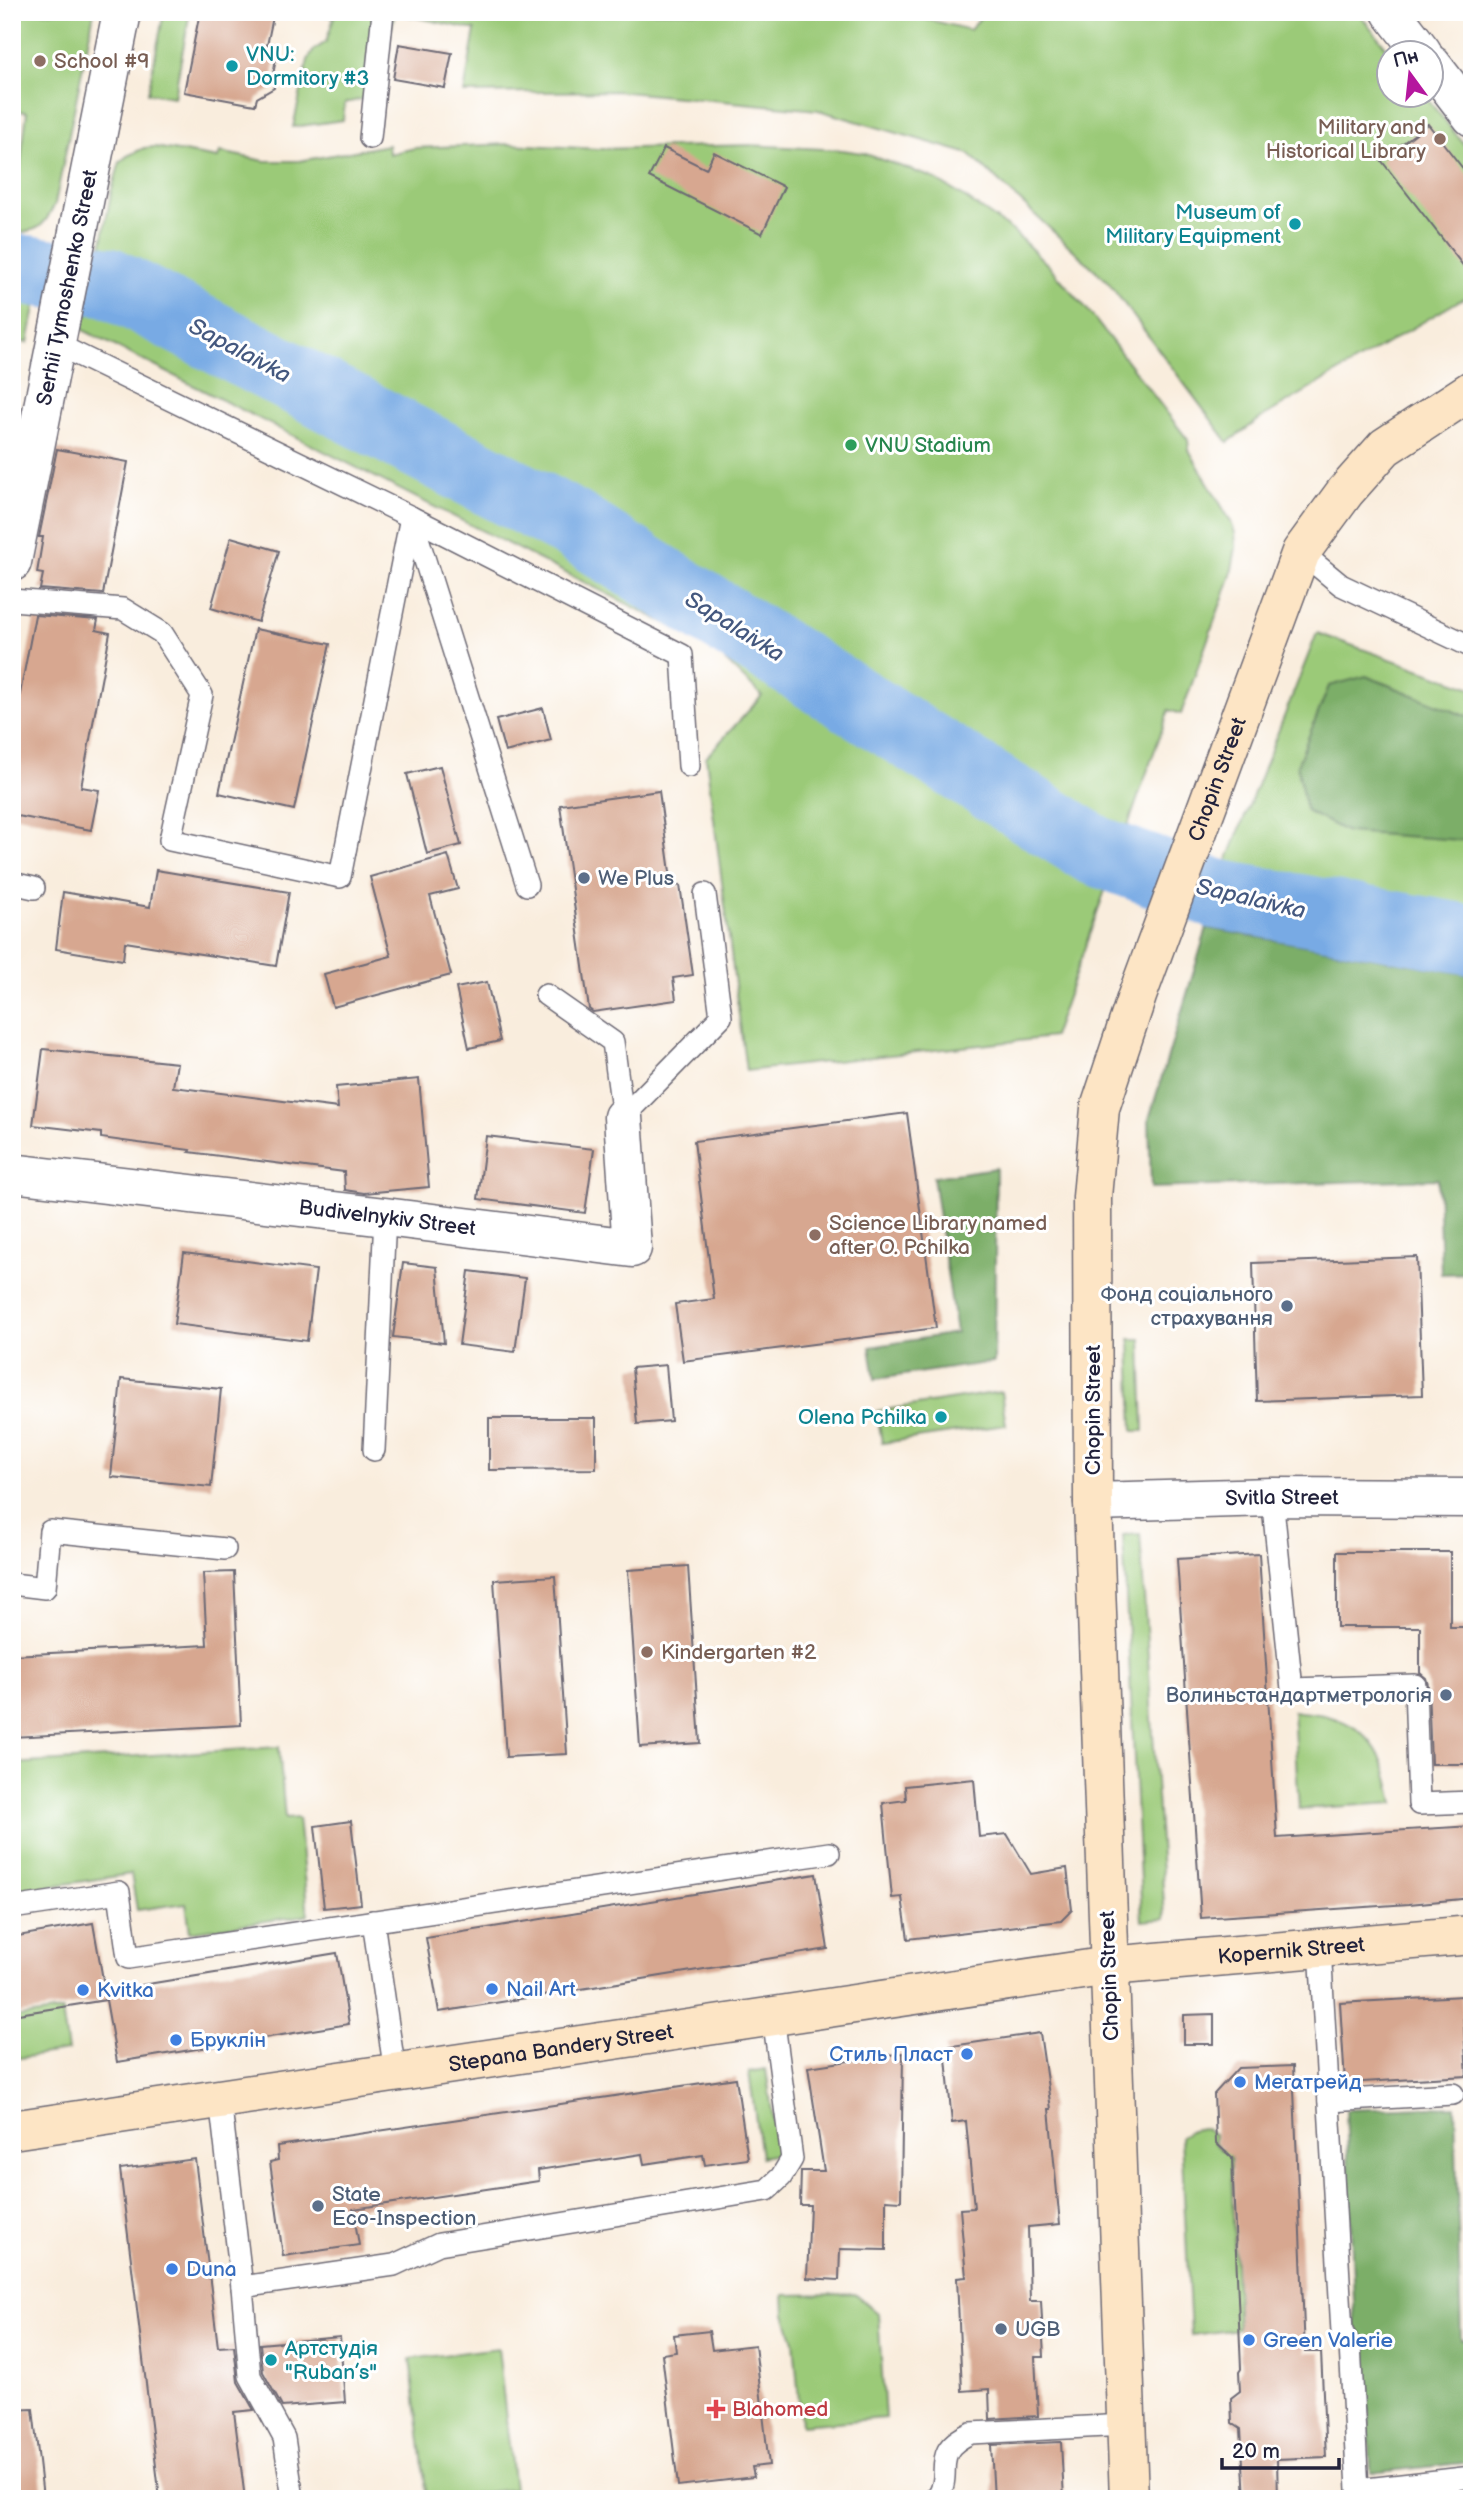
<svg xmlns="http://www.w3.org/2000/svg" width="1484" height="2511" viewBox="0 0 1484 2511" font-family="'Balsamiq Sans',sans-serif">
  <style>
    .green { fill: #9bca78; stroke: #5e765a; stroke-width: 2 }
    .forest { fill: #7cae68; stroke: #4f6852; stroke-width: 2 }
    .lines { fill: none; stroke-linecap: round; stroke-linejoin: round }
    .river { stroke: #78aae4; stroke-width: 70 }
    .building { fill: #d7a790 }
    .lane-casing { stroke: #6d6974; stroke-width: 24 }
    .street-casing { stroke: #6d6974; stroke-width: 41 }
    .secondary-casing { stroke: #6d6974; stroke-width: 41 }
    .lane { stroke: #fff; stroke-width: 21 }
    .street { stroke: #fff; stroke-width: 38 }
    .secondary { stroke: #fde5c5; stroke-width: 38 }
    .education-dot { fill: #8d6e63; stroke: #fff; stroke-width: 2.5 }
    .culture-dot { fill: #0f9aa8; stroke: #fff; stroke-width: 2.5 }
    .leisure-dot { fill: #2e9e5b; stroke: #fff; stroke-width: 2.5 }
    .service-dot { fill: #5c6f8a; stroke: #fff; stroke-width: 2.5 }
    .shop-dot { fill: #3f7fe0; stroke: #fff; stroke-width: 2.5 }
    .health-dot { fill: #e0444e; stroke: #fff; stroke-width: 2.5 }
    .labels { text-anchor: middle; stroke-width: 6; stroke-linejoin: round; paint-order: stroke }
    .culture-label { font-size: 21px; fill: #0d838f; stroke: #fff; text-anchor: start }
    .education-label { font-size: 21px; fill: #785e54; stroke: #fff; text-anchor: start }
    .street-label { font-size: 21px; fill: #22223b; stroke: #fff }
    .leisure-label { font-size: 21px; fill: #27864d; stroke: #fff; text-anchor: start }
    .service-label { font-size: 21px; fill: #4e5e75; stroke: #fff; text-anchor: start }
    .shop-label { font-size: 21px; fill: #366cbe; stroke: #fff; text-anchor: start }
    .health-label { font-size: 21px; fill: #be3a42; stroke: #fff; text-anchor: start }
    .water-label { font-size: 23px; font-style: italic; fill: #44587f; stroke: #fff }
  </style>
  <rect width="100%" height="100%" fill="#fff"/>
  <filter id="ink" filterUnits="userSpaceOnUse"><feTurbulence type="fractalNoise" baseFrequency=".0143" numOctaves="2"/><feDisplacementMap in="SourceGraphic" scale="14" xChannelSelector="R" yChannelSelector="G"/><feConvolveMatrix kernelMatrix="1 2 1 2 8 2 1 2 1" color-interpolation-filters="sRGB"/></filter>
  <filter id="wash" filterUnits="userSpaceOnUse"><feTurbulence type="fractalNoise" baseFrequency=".00686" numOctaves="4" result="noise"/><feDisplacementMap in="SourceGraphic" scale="28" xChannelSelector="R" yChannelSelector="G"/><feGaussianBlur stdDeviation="1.57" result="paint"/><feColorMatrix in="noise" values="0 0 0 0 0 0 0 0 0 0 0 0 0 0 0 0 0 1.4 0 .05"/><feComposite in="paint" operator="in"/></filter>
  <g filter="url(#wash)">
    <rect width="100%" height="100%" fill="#f9eddd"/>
    <!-- green -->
    <g class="green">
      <path d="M15 12H94L55 204C43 229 39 230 12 234V167H20L27 112 12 110V35Z"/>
      <path d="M164 12H190L174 97 148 93Z"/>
      <path d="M306 12H897L970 30 985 12H1358L1390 52V94L1424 95 1472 154V293L1264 416 1228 442 1107 281 969 154 818 110 615 91 464 93 475 30 395 13 376 96 345 103 343 120 293 127 308 60 314 50 326 42 334 17Z"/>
      <path d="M510 144 599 149 749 145 842 150 863 153 931 177 961 195 1013 231 1049 266 1086 308 1188 440 1189 450 1231 522 1235 533 1236 547 1231 575 1181 714 1169 710 1053 1037 746 1071 706 757 762 696 709 645 75 326 88 315 99 257 120 251 101 248 111 193 120 162 127 156 144 148 155 147 218 158 220 152 265 161H299L388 145 389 154 415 148Z"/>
      <path d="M35 246 47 247 28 343 12 340V249Z"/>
      <path d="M1317 633 1472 688V975L1207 928 1226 864Z"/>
      <path d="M1130 1339H1141L1144 1431H1133Z"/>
      <path d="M1001 1392 1006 1425 882 1443 877 1411Z"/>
      <path d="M1140 1534 1165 1919 1142 1921 1123 1535Z"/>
      <path d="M1293 1711C1305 1713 1319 1713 1331 1717 1375 1730 1386 1762 1394 1803L1299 1809Z"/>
      <path d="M279 1747 285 1819 298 1818 308 1915 190 1932 186 1903 137 1910 131 1874 12 1892V1764Z"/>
      <path d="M62 2011 68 2051 12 2059V2018Z"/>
      <path d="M766 2069 778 2154 761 2157 749 2072Z"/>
      <path d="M1203 2128 1214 2134V2143L1221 2150 1230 2149 1238 2329 1191 2335 1181 2136 1191 2130Z"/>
      <path d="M855 2294 878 2313 885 2418 801 2425 794 2341 785 2314 784 2295Z"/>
      <path d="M498 2348 514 2489 427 2499 410 2359Z"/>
    </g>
    <!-- forest -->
    <g class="forest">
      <path d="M1366 676 1463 715 1472 716V841L1347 832 1306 811 1297 765 1329 686Z"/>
      <path d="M1207 928 1472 975V1273L1441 1274 1438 1179 1151 1188 1149 1119Z"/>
      <path d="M996 1168 994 1362 875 1379 870 1347 956 1333 933 1177Z"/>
      <path d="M1455 2106 1461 2339H1472V2462L1371 2473 1365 2339 1355 2326 1346 2110Z"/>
    </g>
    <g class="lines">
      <!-- river -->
      <path class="river" d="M12 268 109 282 570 523 1094 850 1216 894 1472 940"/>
    </g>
    <g id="blocks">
      <!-- building -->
      <g class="building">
        <path d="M200 12H274L266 50 277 53 272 80 274 88 257 98 255 105 184 92Z"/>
        <path d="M399 44 452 53 445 88 393 79Z"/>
        <path d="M1428 124 1472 180V277L1381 160Z"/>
        <path d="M664 148 706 169 714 152 784 187 762 234 649 177Z"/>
        <path d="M57 449 128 462 103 594 40 589 43 574 37 573 43 537H39Z"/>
        <path d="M231 537 279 551 258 622 211 608Z"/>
        <path d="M35 615 98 620 96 630 110 633 81 787 99 790 91 830 12 815V736Z"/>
        <path d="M255 629 330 644 294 810 219 793Z"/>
        <path d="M543 708 551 740 505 752 496 720Z"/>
        <path d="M440 766 461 845 427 854 407 774Z"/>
        <path d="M659 791 672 887 680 885 693 975 673 978 676 1000 593 1012 589 1009 560 805Z"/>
        <path d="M448 855 458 889 430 896 451 975 333 1007 324 974 391 956 370 877Z"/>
        <path d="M156 870 289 892 276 966 125 942 123 960 56 949 63 892 150 907Z"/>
        <path d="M487 982 500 1041 469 1048 456 988Z"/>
        <path d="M43 1049 177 1063 173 1087 338 1108 336 1087 419 1079 429 1187 364 1193 345 1190 344 1172 189 1152 190 1150 101 1138V1133L33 1125Z"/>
        <path d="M907 1113 936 1328 683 1361 675 1304 714 1299 694 1141Z"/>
        <path d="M486 1136 594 1149 585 1213 478 1199Z"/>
        <path d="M184 1253 316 1270 307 1341 174 1324Z"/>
        <path d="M1417 1257 1422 1395 1257 1401 1253 1263Z"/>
        <path d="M403 1263 437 1267 444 1343 393 1337Z"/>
        <path d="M469 1271 525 1278 515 1352 459 1345Z"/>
        <path d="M666 1365 671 1421 637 1424 632 1368Z"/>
        <path d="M121 1379 221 1389 211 1487 111 1477Z"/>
        <path d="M489 1418H596V1469L489 1470Z"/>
        <path d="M1337 1552H1450V1627H1472V1764H1431L1428 1685 1426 1678 1420 1673V1627H1337Z"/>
        <path d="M1259 1554 1277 1838 1472 1826V1898L1409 1904 1201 1918 1177 1559Z"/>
        <path d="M688 1566 700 1743 640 1747 628 1570Z"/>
        <path d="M234 1572 241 1725 12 1737V1655L207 1645 203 1573Z"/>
        <path d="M555 1576 567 1754 506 1757 494 1580Z"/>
        <path d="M974 1779 979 1837 1007 1834 1031 1874 1067 1868 1072 1910 1061 1921 908 1939 902 1897 892 1898 883 1803 906 1800 905 1786Z"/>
        <path d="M351 1821 361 1904 324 1908 315 1826Z"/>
        <path d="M816 1874 828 1949 439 2012 426 1938Z"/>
        <path d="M93 1923 105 1991 337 1953 349 2024 117 2062 106 2000 12 2015V1937Z"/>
        <path d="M1462 1996 1467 2076 1345 2083 1340 2003Z"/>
        <path d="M1214 2014V2044H1184V2015Z"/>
        <path d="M1040 2033 1051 2109H1049L1060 2224 1028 2227 1030 2301H1041L1044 2357H1035L1038 2416 990 2419 989 2389 962 2391 957 2278 966 2277 960 2209 974 2208 966 2121 952 2123 945 2047Z"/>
        <path d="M903 2053 901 2201 886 2200V2250L840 2249 839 2280 807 2278 810 2205H800L801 2171H824L808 2067Z"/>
        <path d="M1293 2066 1305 2352H1321L1326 2457 1277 2459 1278 2499H1245L1241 2429 1232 2423 1231 2398 1240 2391 1239 2372 1241 2369 1232 2158 1216 2143 1214 2094 1238 2068Z"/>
        <path d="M736 2078 748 2159 705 2165 703 2155 644 2164 642 2154 538 2170 539 2181 353 2209 359 2245 283 2256 270 2162 278 2160 277 2146Z"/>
        <path d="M195 2159 218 2347 234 2346 238 2382 254 2410 234 2412 245 2499H160L120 2169Z"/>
        <path d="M709 2331 712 2350 755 2345 769 2465 752 2467 754 2477 678 2486 662 2354 676 2352 674 2335Z"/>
        <path d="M340 2337 345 2402 282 2407 263 2372 260 2344Z"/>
        <path d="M33 2409 43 2497 12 2499V2410Z"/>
        <path d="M1061 2442 1064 2499H994L991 2445Z"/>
      </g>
    </g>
  </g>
  <g filter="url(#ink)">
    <use href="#blocks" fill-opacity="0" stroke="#6d6974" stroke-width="2"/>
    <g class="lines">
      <defs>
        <g id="lane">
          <path d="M370 138 383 12"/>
          <path d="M411 517 682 655 689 766"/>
          <path d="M412 519 527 885"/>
          <path d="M1301 552 1341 585 1472 647"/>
          <path d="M12 600 123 609 162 633 202 695 170 840 340 877 411 517 56 344"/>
          <path d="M12 883 34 888"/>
          <path d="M546 995 613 1042 623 1117"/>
          <path d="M623 1117 721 1017 705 894"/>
          <path d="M374 1450 385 1217"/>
          <path d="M1272 1497 1292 1689 1415 1685 1419 1804 1472 1802"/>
          <path d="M12 1584 45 1588 50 1531 225 1549"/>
          <path d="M12 1908 119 1892 128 1958 829 1853"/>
          <path d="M373 1921 395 2073"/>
          <path d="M1320 1947 1342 2332 1350 2345 1358 2490 1472 2477"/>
          <path d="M220 2099 242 2287 394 2265 439 2244 767 2190 781 2177 792 2159 773 2016"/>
          <path d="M1329 2101 1453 2094"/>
          <path d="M242 2287 250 2376 284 2438 293 2499"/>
          <path d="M935 2499C957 2475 926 2453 971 2433L1126 2425"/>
        </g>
        <g id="street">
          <path d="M1391 12 1422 52"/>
          <path d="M1432 65 1472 117"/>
          <path id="s1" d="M12 562 122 12"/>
          <path id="s2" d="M12 1173 385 1217 632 1248 623 1117"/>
          <path id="s3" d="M1093 1502 1272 1497 1472 1498"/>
        </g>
        <g id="secondary">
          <path id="s4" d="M12 2130 1109 1966 1472 1935"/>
          <path id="s5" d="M1129 2499 1093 1502 1092 1197 1100 1108 1137 996 1301 552 1345 492 1385 447 1472 390"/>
        </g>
      </defs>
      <!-- lane casing -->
      <use href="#lane" class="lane-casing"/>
      <!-- street casing -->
      <use href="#street" class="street-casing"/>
      <!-- secondary casing -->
      <use href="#secondary" class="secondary-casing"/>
      <!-- lane -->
      <use href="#lane" class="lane"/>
      <!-- street -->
      <use href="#street" class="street"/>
      <!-- secondary -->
      <use href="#secondary" class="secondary"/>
    </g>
  </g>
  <!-- markers -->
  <g class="education-dot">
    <circle cx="40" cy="61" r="7"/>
    <circle cx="1440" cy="139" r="7"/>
    <circle cx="815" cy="1235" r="7"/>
    <circle cx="647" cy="1652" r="7"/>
  </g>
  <g class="culture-dot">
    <circle cx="232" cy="66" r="7"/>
    <circle cx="1295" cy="224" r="7"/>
    <circle cx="941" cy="1417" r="7"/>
    <circle cx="271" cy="2360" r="7"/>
  </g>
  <circle class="leisure-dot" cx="851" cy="445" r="7"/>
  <g class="service-dot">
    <circle cx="584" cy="878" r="7"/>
    <circle cx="1287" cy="1306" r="7"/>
    <circle cx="1446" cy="1695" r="7"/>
    <circle cx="318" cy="2206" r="7"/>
    <circle cx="1001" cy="2329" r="7"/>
  </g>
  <g class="shop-dot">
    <circle cx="492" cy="1989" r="7"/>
    <circle cx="83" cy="1990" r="7"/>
    <circle cx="176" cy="2040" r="7"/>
    <circle cx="967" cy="2054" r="7"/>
    <circle cx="1240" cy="2082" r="7"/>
    <circle cx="172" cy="2269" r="7"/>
    <circle cx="1249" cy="2340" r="7"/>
  </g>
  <path class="health-dot" d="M712.5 2398.5h7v7h7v7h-7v7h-7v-7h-7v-7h7z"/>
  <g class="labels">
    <!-- culture labels -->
    <g class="culture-label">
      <text x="246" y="61">VNU:<tspan x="246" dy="24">Dormitory #3</tspan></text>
      <text x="1281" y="219" text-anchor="end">Museum of<tspan x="1281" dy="24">Military Equipment</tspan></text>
      <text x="927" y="1424" text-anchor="end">Olena Pchilka</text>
      <text x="285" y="2355">Артстудія<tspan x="285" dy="24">"Ruban’s"</tspan></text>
    </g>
    <!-- education labels -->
    <g class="education-label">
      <text x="54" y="68">School #9</text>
      <text x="1426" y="134" text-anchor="end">Military and<tspan x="1426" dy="24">Historical Library</tspan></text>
      <text x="829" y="1230">Science Library named<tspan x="829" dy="24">after O. Pchilka</tspan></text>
      <text x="661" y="1659">Kindergarten #2</text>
    </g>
    <!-- street labels -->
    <g class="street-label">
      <text dy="7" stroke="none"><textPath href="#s1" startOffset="280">Serhii Tymoshenko Street</textPath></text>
      <text dy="7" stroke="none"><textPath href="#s5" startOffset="1741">Chopin Street</textPath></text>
      <text dy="7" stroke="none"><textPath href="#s2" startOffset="378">Budivelnykiv Street</textPath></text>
      <text transform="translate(1093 1410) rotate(-90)" y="7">Chopin Street</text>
      <text dy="7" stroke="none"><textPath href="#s3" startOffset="189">Svitla Street</textPath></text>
      <text dy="7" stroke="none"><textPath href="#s4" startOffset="1292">Kopernik Street</textPath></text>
      <text transform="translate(1109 1976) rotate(-92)" y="7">Chopin Street</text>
      <text dy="7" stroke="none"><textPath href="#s4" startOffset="555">Stepana Bandery Street</textPath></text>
    </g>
    <!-- leisure labels -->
    <g class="leisure-label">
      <text x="865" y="452">VNU Stadium</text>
    </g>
    <!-- service labels -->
    <g class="service-label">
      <text x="598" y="885">We Plus</text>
      <text x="1273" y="1301" text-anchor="end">Фонд соціального<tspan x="1273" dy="24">страхування</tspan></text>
      <text x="1432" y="1702" text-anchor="end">Волиньстандартметрологія</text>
      <text x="332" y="2201">State<tspan x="332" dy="24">Eco-Inspection</tspan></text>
      <text x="1015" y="2336">UGB</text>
    </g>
    <!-- shop labels -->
    <g class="shop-label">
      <text x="506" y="1996">Nail Art</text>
      <text x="97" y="1997">Kvitka</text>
      <text x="190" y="2047">Бруклін</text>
      <text x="953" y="2061" text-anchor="end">Стиль Пласт</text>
      <text x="1254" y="2089">Мегатрейд</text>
      <text x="186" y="2276">Duna</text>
      <text x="1263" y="2347">Green Valerie</text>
    </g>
    <!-- health labels -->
    <g class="health-label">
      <text x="732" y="2416">Blahomed</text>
    </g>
    <!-- water labels -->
    <g class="water-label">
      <text transform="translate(240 350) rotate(28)" y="8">Sapalaivka</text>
      <text transform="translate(735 626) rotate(32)" y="8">Sapalaivka</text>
      <text transform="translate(1251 898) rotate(13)" y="8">Sapalaivka</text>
    </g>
  </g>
  <!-- margin -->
  <rect width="1484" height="2511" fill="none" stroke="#fff" stroke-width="42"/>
  <!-- north arrow -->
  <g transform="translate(1410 74) rotate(345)"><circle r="33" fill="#ffffff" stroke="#a7a7b1" stroke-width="2"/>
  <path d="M0-5L12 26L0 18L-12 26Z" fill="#b5179e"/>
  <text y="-10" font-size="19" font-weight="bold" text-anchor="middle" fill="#22223b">Пн</text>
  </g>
  <!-- scale -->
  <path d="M1222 2458v10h117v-10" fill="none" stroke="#22223b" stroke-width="3.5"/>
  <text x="1232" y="2458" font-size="21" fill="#22223b" stroke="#ffffff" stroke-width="5" paint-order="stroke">20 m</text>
</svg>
